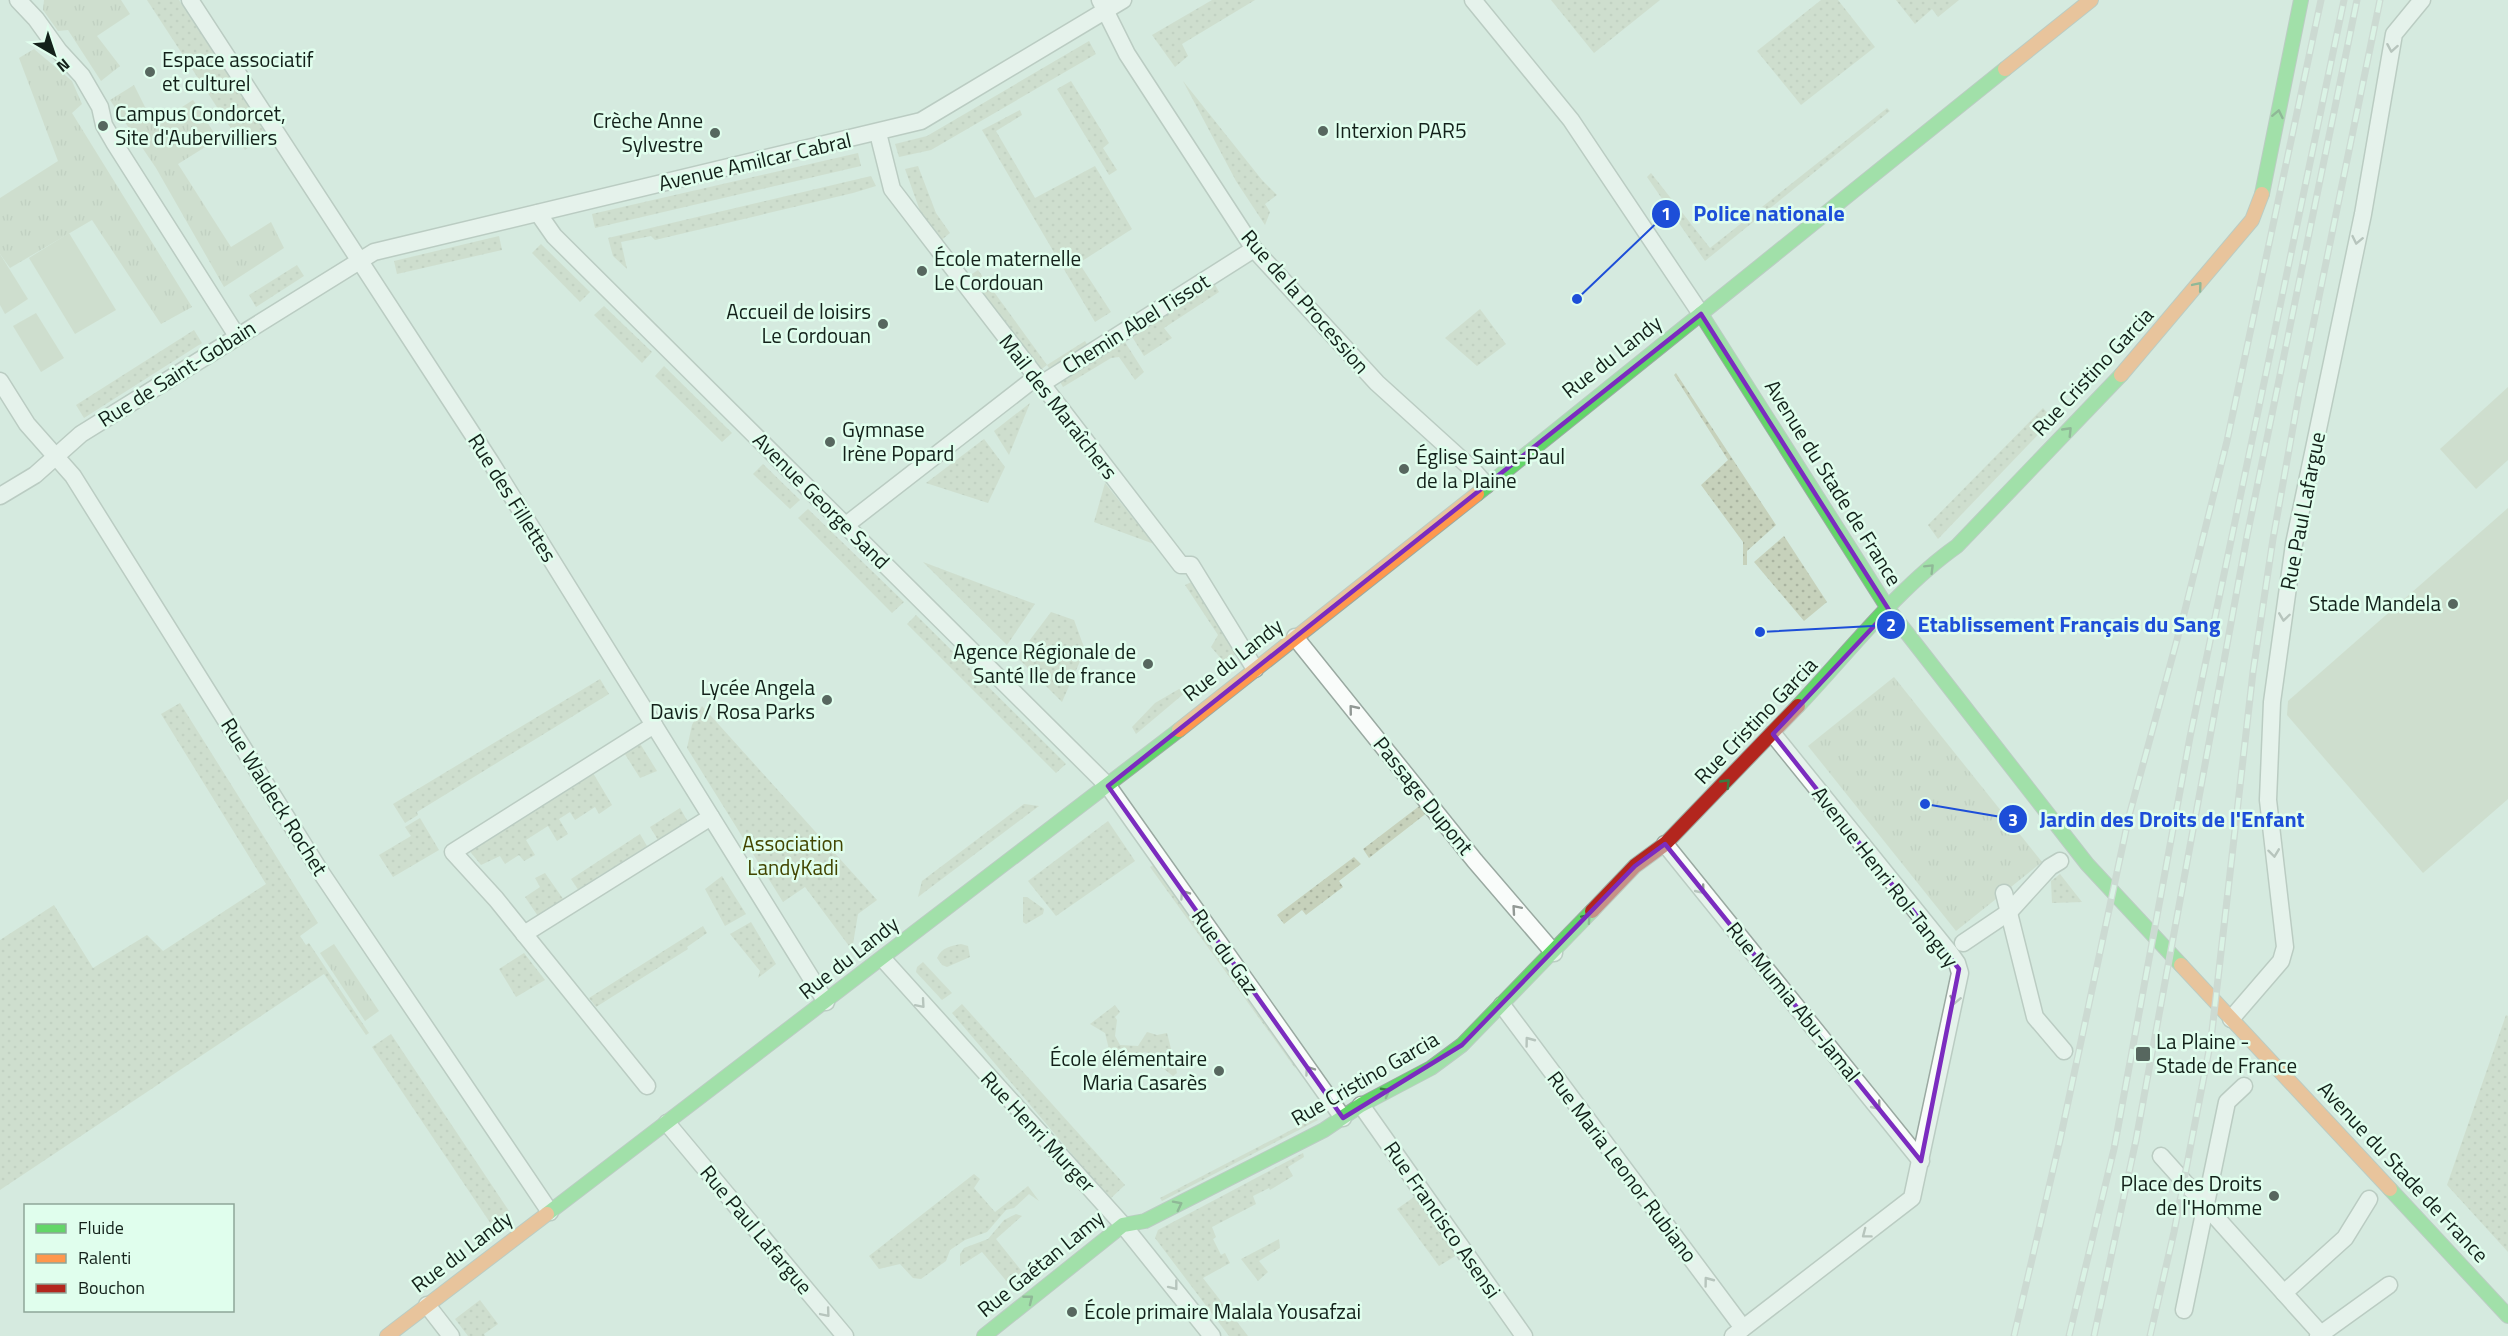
<svg xmlns="http://www.w3.org/2000/svg" width="2508" height="1336" viewBox="0 0 2508 1336" font-family="'Titillium Web',sans-serif">
  <style>
    .grass { fill: url(#grass-dots) }
    .park { fill: url(#park-tufts) }
    .pitch { fill: #c6d1bb }
    .lines { fill: none; stroke-linecap: round; stroke-linejoin: round }
    .street-casing { stroke: #9aa9a1; stroke-width: 19 }
    .fast-casing { stroke: #9aa9a1; stroke-width: 16 }
    .slow-casing { stroke: #9aa9a1; stroke-width: 16 }
    .jam-casing { stroke: #9aa9a1; stroke-width: 16 }
    .street { stroke: #f9fcfa; stroke-width: 16 }
    .fast { stroke: #63d668; stroke-width: 14 }
    .slow { stroke: #ff974d; stroke-width: 14 }
    .jam { stroke: #b3261e; stroke-width: 14 }
    .rail-casing { stroke: #c1c7c4; stroke-width: 7 }
    .rail { stroke: #e0feed; stroke-width: 4.5; stroke-dasharray: 14; stroke-linecap: butt }
    .oneway { stroke: #929995 }
    .oneway2 { stroke: #3b7c41 }
    .marked { fill: none; stroke: #7b2cbf; stroke-width: 4.5; stroke-linejoin: round }
    .poi-dot { fill: #57675f; stroke: #e0feed; stroke-width: 2 }
    .labels { text-anchor: middle; stroke-width: 5; stroke-linejoin: round; paint-order: stroke }
    .poi-label { font-size: 21px; fill: #13211a; stroke: #e0feed; text-anchor: start }
    .street-label { font-size: 21px; fill: #13211a; stroke: #e0feed }
    .park-label { font-size: 21px; fill: #424500; stroke: #e0feed }
    .leader { fill: none; stroke: #1d4ed8; stroke-width: 2 }
    .callout-dot { fill: #1d4ed8; stroke: #e0feed; stroke-width: 2 }
    .mark-label { font-size: 18px; text-anchor: middle; font-weight: bold; fill: #fff }
    .callout-label { font-size: 22px; text-anchor: middle; font-weight: bold; fill: #1d4ed8; stroke: #e0feed; stroke-width: 5; stroke-linejoin: round; paint-order: stroke }
  </style>
  <defs>
    <pattern id="grass-dots" width="8" height="8" patternUnits="userSpaceOnUse" patternTransform="scale(1.5)"><rect width="8" height="8" fill="#c6d1bb"/><path d="M2 2h.1M6 6h.1" fill="none" stroke="#a9b3a0" stroke-width="1.8" stroke-linecap="round"/></pattern>
    <pattern id="park-tufts" width="24" height="20" patternUnits="userSpaceOnUse" patternTransform="scale(1.5)"><rect width="24" height="20" fill="#c6d1bb"/><path d="M3 7l-1-3M5 7V3M7 7l1-3M15 17l-1-3M17 17v-4M19 17l1-3" fill="none" stroke="#a9b3a0"/></pattern>
  </defs>
  <rect width="100%" height="100%" fill="#d5eadf"/>
  <!-- grass -->
  <g class="grass">
    <path d="M147 0H179L267 135 245 150Z"/>
    <path d="M1212 0H1255L1182 44 1188 56 1175 67 1152 35Z"/>
    <path d="M1551 0H1660L1594 53Z"/>
    <path d="M1821 0H1838L1875 47 1801 105 1757 51Z"/>
    <path d="M1896 0H1959L1938 17 1932 9 1915 24Z"/>
    <path d="M1089 41 1096 54 931 150 899 157 895 144 927 136Z"/>
    <path d="M1071 81 1109 143 1103 148 1117 170 1109 175 1057 89Z"/>
    <path d="M1183 81 1262 180 1277 195 1265 204 1270 212 1265 225 1236 181Z"/>
    <path d="M1887 108 1890 111 1705 261 1647 177 1651 173 1710 248Z"/>
    <path d="M1020 110 1022 115 996 131 1035 198 1095 166 1132 229 1079 263 1111 312 1095 322 982 130Z"/>
    <path d="M858 153 861 166 595 228 592 214Z"/>
    <path d="M918 166 936 213 950 233 939 242 924 222 905 169Z"/>
    <path d="M871 176 876 186 853 193 655 240 651 236 621 242 627 269 613 256 608 238Z"/>
    <path d="M499 236 502 250 397 274 394 261Z"/>
    <path d="M541 244 590 292 580 302 532 253Z"/>
    <path d="M297 265 304 276 256 307 249 295Z"/>
    <path d="M978 270 1047 365 1085 341 1090 349 1052 373 1047 365 1038 372 966 278Z"/>
    <path d="M1214 283 1219 292 1164 328 1172 338 1144 356 1131 335Z"/>
    <path d="M604 306 652 352 642 363 594 315Z"/>
    <path d="M1480 309 1506 344 1477 366 1445 338Z"/>
    <path d="M194 330 202 343 84 418 76 405Z"/>
    <path d="M1123 339 1144 372 1135 380 1119 357 1111 358 1063 387 1059 380Z"/>
    <path d="M664 366 732 433 722 442 655 376Z"/>
    <path d="M1676 373 1776 525 1747 551V565H1743V542L1701 485 1728 460 1674 375Z"/>
    <path d="M1030 403 1009 455 994 431Z"/>
    <path d="M2043 408 2053 419 1938 539 1928 525Z"/>
    <path d="M984 439 1005 467 988 503 926 483Z"/>
    <path d="M763 464 800 500 790 509 753 474Z"/>
    <path d="M1105 483 1154 544 1094 522Z"/>
    <path d="M808 509 904 602 892 613 798 518Z"/>
    <path d="M1784 536 1827 602 1804 621 1754 562Z"/>
    <path d="M923 562 1035 604 1007 645Z"/>
    <path d="M1196 580 1239 652 1224 662 1211 647 1218 635 1185 585Z"/>
    <path d="M1051 612 1074 620 1085 650 1062 702 1017 657Z"/>
    <path d="M916 615 1066 764 1056 773 907 624Z"/>
    <path d="M600 679 609 694 417 812 418 815 405 823 393 804Z"/>
    <path d="M1179 689 1187 691 1136 734 1132 727 1155 703Z"/>
    <path d="M180 703 318 923 300 936 306 945 309 943 369 1033 366 1035 324 974 0 1190V940L54 905 93 968 147 935 163 951 266 884 161 714Z"/>
    <path d="M702 706 877 900 858 914 852 950 805 887 783 902 687 748 692 725Z"/>
    <path d="M639 742 657 771 640 778 623 751Z"/>
    <path d="M593 773 612 805 599 814 595 807 575 820 570 812 559 819 568 834 557 841 548 826 526 840 535 855 524 861 519 855 505 864 500 856 481 865 468 849Z"/>
    <path d="M1024 804 1039 806 918 897 922 881Z"/>
    <path d="M1422 804 1428 812 1369 858 1363 849Z"/>
    <path d="M680 808 688 822 658 840 650 827Z"/>
    <path d="M420 818 439 850 393 877 379 855 411 836 405 827Z"/>
    <path d="M1108 821 1135 861 1056 916 1028 881Z"/>
    <path d="M640 834 647 846 641 851 642 854 610 874 608 871 597 877 599 881 588 889 586 885 579 891 571 879Z"/>
    <path d="M1354 857 1361 864 1339 881 1343 887 1306 915 1302 910 1284 924 1277 915Z"/>
    <path d="M1155 864 1298 1064 1295 1068 1150 867Z"/>
    <path d="M545 873 566 903 540 919 525 897 540 887 535 878Z"/>
    <path d="M2060 874 2082 902 2052 903 2051 881Z"/>
    <path d="M722 876 746 914 725 926 705 889Z"/>
    <path d="M1023 897H1027L1044 909 1043 914 1026 924 1023 922Z"/>
    <path d="M751 922 776 964 758 978 760 971 730 934Z"/>
    <path d="M703 926 707 933 687 947 688 949 596 1007 589 998Z"/>
    <path d="M961 944 968 946 970 957 947 967 942 965 937 958C942 947 951 946 961 944Z"/>
    <path d="M524 953 545 980 516 997 499 969Z"/>
    <path d="M923 962 952 993 942 1000 916 972 917 967Z"/>
    <path d="M962 1004 1125 1185 1110 1199 952 1013Z"/>
    <path d="M1115 1005 1120 1012 1115 1017 1117 1020 1115 1036 1120 1045 1138 1046 1147 1032 1157 1035 1167 1033 1177 1073 1173 1076 1164 1069 1154 1066 1148 1053 1144 1052 1124 1066 1109 1049 1105 1033 1090 1024Z"/>
    <path d="M2506 1015 2508 1016V1252L2447 1185Z"/>
    <path d="M391 1034 509 1211 491 1224 372 1047Z"/>
    <path d="M1316 1117 1318 1120 1162 1201 1160 1198Z"/>
    <path d="M1303 1153 1304 1157 1288 1167 1293 1176 1270 1190 1269 1188 1253 1196 1256 1204 1212 1227 1216 1237 1213 1239 1221 1255 1225 1253 1230 1263 1203 1278 1248 1336H1229L1155 1238 1158 1230Z"/>
    <path d="M974 1174 980 1179 974 1188 995 1212 1028 1186 1039 1201 1029 1194 1014 1208 1006 1210 987 1232 965 1240 950 1250 946 1261 921 1279 913 1278 900 1264 879 1269 869 1256Z"/>
    <path d="M1414 1197 1457 1255 1439 1266 1397 1209Z"/>
    <path d="M1016 1214 1022 1216 996 1239 1028 1279 1014 1290 982 1252 960 1266V1254L964 1248 988 1239 1004 1220Z"/>
    <path d="M1279 1239 1280 1248 1259 1261 1268 1272 1258 1281 1241 1259Z"/>
    <path d="M480 1300 498 1324 484 1334 485 1336H468L455 1319Z"/>
  </g>
  <!-- park -->
  <g class="park">
    <path d="M44 0H121L130 14 97 36 120 66 101 81 68 30 58 31 43 10Z"/>
    <path d="M34 49 72 81 82 104 72 113 192 307 161 324 92 220 10 268 0 254V198L58 161 19 58Z"/>
    <path d="M134 85 154 125 193 100 218 139 178 164 231 247 271 222 284 248 224 287 156 168 110 100Z"/>
    <path d="M1894 677 2042 862 1956 931 1808 746Z"/>
    <path d="M334 944 379 1011 365 1021 320 953Z"/>
  </g>
  <!-- pitch -->
  <g class="pitch">
    <path d="M69 233 116 310 75 334 29 258Z"/>
    <path d="M0 254 28 299 5 314 0 305Z"/>
    <path d="M36 313 64 358 41 372 13 326Z"/>
    <path d="M2508 387V460L2476 489 2440 449Z"/>
    <path d="M2508 508V799L2423 873 2287 715 2288 701Z"/>
  </g>
  <g class="lines">
    <defs>
      <g id="street">
        <path d="M18 0 36 19 59 51 82 76 100 107 104 125 115 144 237 336"/>
        <path d="M190 0 490 461 826 1002"/>
        <path d="M1100 0 1127 54 1254 249 1377 383 1473 470 1486 485"/>
        <path d="M1473 0 1571 120 1701 314"/>
        <path d="M878 133 892 189 1181 565H1191L1255 669"/>
        <path d="M538 213 554 236 1108 786 1343 1118"/>
        <path d="M0 381 27 424 73 476 322 874 550 1212"/>
        <path d="M0 496 35 475 81 434 374 252 921 121 1123 0"/>
        <path d="M846 525 1030 382 1046 381 1254 249"/>
        <path d="M1295 637 1475 861 1554 953"/>
        <path d="M1665 844 1921 1161"/>
        <path d="M2004 893 2035 1017 2064 1051"/>
        <path d="M524 934 711 817"/>
        <path d="M1963 943 2009 912 2050 867 2060 861"/>
        <path d="M883 959 1123 1225 1212 1336"/>
        <path d="M1502 1005 1743 1328"/>
        <path d="M2231 1019 2281 961 2285 947 2268 800 2272 702 2294 544 2363 214 2394 34 2422 0"/>
        <path d="M647 1086 496 899 453 852 654 725"/>
        <path d="M1361 1105 1524 1336"/>
        <path d="M667 1123 845 1336"/>
        <path d="M2161 1156 2284 1293"/>
        <path d="M427 1305 451 1336"/>
        <path d="M2184 1310 2227 1102 2244 1086"/>
        <path d="M2321 1334 2389 1285"/>
        <path d="M1733 1336 1912 1198 1960 973 1957 963 1950 953 1773 734"/>
        <path d="M2318 1336 2321 1334 2284 1293 2345 1238 2369 1199"/>
      </g>
      <g id="fast">
        <path d="M2262 194 2301 0"/>
        <path d="M1701 314 1889 610 2087 864 2181 965"/>
        <path d="M1477 494 2005 69"/>
        <path d="M1798 706C1847 654 1899 587 1957 546L2121 375"/>
        <path d="M2390 1189 2508 1316"/>
        <path d="M547 1214 1179 730"/>
        <path d="M984 1336 1123 1225 1145 1221 1324 1130 1361 1105 1431 1068 1462 1045 1592 911"/>
      </g>
      <g id="slow">
        <path d="M2005 69 2091 0"/>
        <path d="M2121 375 2252 220 2262 194"/>
        <path d="M1179 730 1477 494"/>
        <path d="M2181 965 2390 1189"/>
        <path d="M387 1336 547 1214"/>
      </g>
      <path id="jam" d="M1592 911 1635 866 1665 844 1798 706"/>
    </defs>
    <!-- street casing -->
    <use href="#street" class="street-casing"/>
    <!-- fast casing -->
    <use href="#fast" class="fast-casing"/>
    <!-- slow casing -->
    <use href="#slow" class="slow-casing"/>
    <!-- jam casing -->
    <use href="#jam" class="jam-casing"/>
    <!-- street -->
    <use href="#street" class="street"/>
    <!-- fast -->
    <use href="#fast" class="fast"/>
    <!-- slow -->
    <use href="#slow" class="slow"/>
    <!-- jam -->
    <use href="#jam" class="jam"/>
    <defs>
      <g id="rail">
        <path d="M2014 1336 2060 1140 2129 816 2184 614 2227 441 2321 0"/>
        <path d="M2069 1336 2114 1149 2190 737 2344 0"/>
        <path d="M2094 1336 2136 1140 2247 536 2357 0"/>
        <path d="M2150 1336 2174 1232 2211 1040 2253 672 2273 539 2299 394 2380 0"/>
      </g>
    </defs>
    <!-- rail casing -->
    <use href="#rail" class="rail-casing"/>
    <!-- rail -->
    <use href="#rail" class="rail"/>
  </g>
  <!-- one-way arrows -->
  <defs><path id="oneway-chevron" d="M-2-3.5L2.5 0L-2 3.5" fill="none" stroke-width="1.6" stroke-linecap="round" stroke-linejoin="round" transform="scale(1.5)"/></defs>
  <g class="oneway">
    <use href="#oneway-chevron" transform="translate(2392 48) rotate(100)"/>
    <use href="#oneway-chevron" transform="translate(2357 240) rotate(102)"/>
    <use href="#oneway-chevron" transform="translate(2284 617) rotate(98)"/>
    <use href="#oneway-chevron" transform="translate(1353 709) rotate(-129)"/>
    <use href="#oneway-chevron" transform="translate(2274 853) rotate(83)"/>
    <use href="#oneway-chevron" transform="translate(1701 890) rotate(51)"/>
    <use href="#oneway-chevron" transform="translate(1184 894) rotate(-125)"/>
    <use href="#oneway-chevron" transform="translate(1516 909) rotate(-131)"/>
    <use href="#oneway-chevron" transform="translate(1955 1000) rotate(102)"/>
    <use href="#oneway-chevron" transform="translate(921 1004) rotate(49)"/>
    <use href="#oneway-chevron" transform="translate(1529 1041) rotate(-127)"/>
    <use href="#oneway-chevron" transform="translate(1309 1070) rotate(-125)"/>
    <use href="#oneway-chevron" transform="translate(1877 1106) rotate(51)"/>
    <use href="#oneway-chevron" transform="translate(1866 1234) rotate(143)"/>
    <use href="#oneway-chevron" transform="translate(1708 1281) rotate(-127)"/>
    <use href="#oneway-chevron" transform="translate(1174 1286) rotate(52)"/>
    <use href="#oneway-chevron" transform="translate(826 1313) rotate(50)"/>
  </g>
  <g class="oneway2">
    <use href="#oneway-chevron" transform="translate(2278 114) rotate(-78)"/>
    <use href="#oneway-chevron" transform="translate(2198 286) rotate(-50)"/>
    <use href="#oneway-chevron" transform="translate(2068 431) rotate(-46)"/>
    <use href="#oneway-chevron" transform="translate(1930 568) rotate(-45)"/>
    <use href="#oneway-chevron" transform="translate(1726 783) rotate(-46)"/>
    <use href="#oneway-chevron" transform="translate(1587 918) rotate(-47)"/>
    <use href="#oneway-chevron" transform="translate(1386 1092) rotate(-28)"/>
    <use href="#oneway-chevron" transform="translate(1178 1205) rotate(-27)"/>
    <use href="#oneway-chevron" transform="translate(1029 1299) rotate(-38)"/>
  </g>
  <!-- marked area -->
  <path d="M0 0H2508V1336H0ZM1701 314 1889 610 1773 734 1959 969 1921 1161 1665 844 1635 866 1462 1045 1343 1118 1108 786Z" fill="#d5eadf" fill-opacity=".55" fill-rule="evenodd"/>
  <path class="marked" d="M1701 314 1889 610 1773 734 1959 969 1921 1161 1665 844 1635 866 1462 1045 1343 1118 1108 786Z"/>
  <!-- markers -->
  <g class="poi-dot">
    <circle cx="150" cy="72" r="6"/>
    <circle cx="103" cy="126" r="6"/>
    <circle cx="1323" cy="131" r="6"/>
    <circle cx="715" cy="133" r="6"/>
    <circle cx="922" cy="271" r="6"/>
    <circle cx="883" cy="324" r="6"/>
    <circle cx="830" cy="442" r="6"/>
    <circle cx="1404" cy="469" r="6"/>
    <circle cx="2453" cy="604" r="6"/>
    <circle cx="1148" cy="664" r="6"/>
    <circle cx="827" cy="700" r="6"/>
    <rect x="2135" y="1046" width="16" height="16" rx="3"/>
    <circle cx="1219" cy="1071" r="6"/>
    <circle cx="2274" cy="1196" r="6"/>
    <circle cx="1072" cy="1312" r="6"/>
  </g>
  <g class="labels">
    <!-- poi labels -->
    <g class="poi-label">
      <text x="162" y="67">Espace associatif<tspan x="162" dy="24">et culturel</tspan></text>
      <text x="115" y="121">Campus Condorcet,<tspan x="115" dy="24">Site d'Aubervilliers</tspan></text>
      <text x="703" y="128" text-anchor="end">Crèche Anne<tspan x="703" dy="24">Sylvestre</tspan></text>
      <text x="1335" y="138">Interxion PAR5</text>
      <text x="934" y="266">École maternelle<tspan x="934" dy="24">Le Cordouan</tspan></text>
      <text x="871" y="319" text-anchor="end">Accueil de loisirs<tspan x="871" dy="24">Le Cordouan</tspan></text>
      <text x="842" y="437">Gymnase<tspan x="842" dy="24">Irène Popard</tspan></text>
      <text x="1416" y="464">Église Saint-Paul<tspan x="1416" dy="24">de la Plaine</tspan></text>
      <text x="2441" y="611" text-anchor="end">Stade Mandela</text>
      <text x="1136" y="659" text-anchor="end">Agence Régionale de<tspan x="1136" dy="24">Santé Ile de france</tspan></text>
      <text x="815" y="695" text-anchor="end">Lycée Angela<tspan x="815" dy="24">Davis / Rosa Parks</tspan></text>
      <text x="2156" y="1049">La Plaine -<tspan x="2156" dy="24">Stade de France</tspan></text>
      <text x="1207" y="1066" text-anchor="end">École élémentaire<tspan x="1207" dy="24">Maria Casarès</tspan></text>
      <text x="2262" y="1191" text-anchor="end">Place des Droits<tspan x="2262" dy="24">de l'Homme</tspan></text>
      <text x="1084" y="1319">École primaire Malala Yousafzai</text>
    </g>
    <!-- street labels -->
    <g class="street-label">
      <text transform="translate(755 162) rotate(-13)" y="7">Avenue Amilcar Cabral</text>
      <text transform="translate(1305 302) rotate(49)" y="7">Rue de la Procession</text>
      <text transform="translate(1136 324) rotate(-32)" y="7">Chemin Abel Tissot</text>
      <text transform="translate(1612 357) rotate(-38)" y="7">Rue du Landy</text>
      <text transform="translate(2093 372) rotate(-47)" y="7">Rue Cristino Garcia</text>
      <text transform="translate(177 374) rotate(-32)" y="7">Rue de Saint-Gobain</text>
      <text transform="translate(1058 407) rotate(52)" y="7">Mail des Maraîchers</text>
      <text transform="translate(1833 483) rotate(58)" y="7">Avenue du Stade de France</text>
      <text transform="translate(512 498) rotate(58)" y="7">Rue des Fillettes</text>
      <text transform="translate(821 501) rotate(45)" y="7">Avenue George Sand</text>
      <text transform="translate(2303 511) rotate(-79)" y="7">Rue Paul Lafargue</text>
      <text transform="translate(1233 660) rotate(-38)" y="7">Rue du Landy</text>
      <text transform="translate(1756 721) rotate(-46)" y="7">Rue Cristino Garcia</text>
      <text transform="translate(1423 796) rotate(51)" y="7">Passage Dupont</text>
      <text transform="translate(274 797) rotate(58)" y="7">Rue Waldeck Rochet</text>
      <text transform="translate(1885 877) rotate(52)" y="7">Avenue Henri Rol-Tanguy</text>
      <text transform="translate(1225 952) rotate(55)" y="7">Rue du Gaz</text>
      <text transform="translate(849 958) rotate(-38)" y="7">Rue du Landy</text>
      <text transform="translate(1793 1002) rotate(51)" y="7">Rue Mumia Abu-Jamal</text>
      <text transform="translate(1365 1079) rotate(-30)" y="7">Rue Cristino Garcia</text>
      <text transform="translate(1038 1132) rotate(47)" y="7">Rue Henri Murger</text>
      <text transform="translate(1622 1167) rotate(53)" y="7">Rue Maria Leonor Rubiano</text>
      <text transform="translate(2403 1172) rotate(47)" y="7">Avenue du Stade de France</text>
      <text transform="translate(1442 1220) rotate(55)" y="7">Rue Francisco Asensi</text>
      <text transform="translate(756 1230) rotate(50)" y="7">Rue Paul Lafargue</text>
      <text transform="translate(462 1252) rotate(-37)" y="7">Rue du Landy</text>
      <text transform="translate(1041 1264) rotate(-39)" y="7">Rue Gaétan Lamy</text>
    </g>
    <!-- park labels -->
    <g class="park-label">
      <text x="793" y="851">Association<tspan x="793" dy="24">LandyKadi</tspan></text>
    </g>
  </g>
  <!-- callouts -->
  <path class="leader" d="M1577 299L1666 214M1760 632L1891 625M1925 804L2013 819"/>
  <g class="callout-dot">
    <circle cx="1577" cy="299" r="6"/>
    <circle cx="1760" cy="632" r="6"/>
    <circle cx="1925" cy="804" r="6"/>
    <circle cx="1666" cy="214" r="15"/>
    <circle cx="1891" cy="625" r="15"/>
    <circle cx="2013" cy="819" r="15"/>
  </g>
  <g class="mark-label">
    <text x="1666" y="220">1</text>
    <text x="1891" y="631">2</text>
    <text x="2013" y="826">3</text>
  </g>
  <g class="callout-label">
    <text x="1769" y="221">Police nationale</text>
    <text x="2069" y="632">Etablissement Français du Sang</text>
    <text x="2172" y="827">Jardin des Droits de l'Enfant</text>
  </g>
  <!-- legend -->
  <rect x="24" y="1204" width="210" height="108" fill="#e0feed" stroke="#8ea699" stroke-width="1.5"/>
  <rect x="36" y="1224" width="30" height="9" fill="#63d668" stroke="#8ea699" stroke-width="1.5"/>
  <text x="78" y="1234" font-size="18" fill="#13211a">Fluide</text>
  <rect x="36" y="1254" width="30" height="9" fill="#ff974d" stroke="#8ea699" stroke-width="1.5"/>
  <text x="78" y="1264" font-size="18" fill="#13211a">Ralenti</text>
  <rect x="36" y="1284" width="30" height="9" fill="#b3261e" stroke="#8ea699" stroke-width="1.5"/>
  <text x="78" y="1294" font-size="18" fill="#13211a">Bouchon</text>
  <!-- north arrow -->
  <g transform="translate(54 54) rotate(141)" stroke="#e0feed" stroke-width="4.5" paint-order="stroke">
  <path d="M0-4.5L10 22L0 15L-10 22Z" fill="#13211a"/>
  <text y="-9" font-size="16" font-weight="bold" text-anchor="middle" fill="#13211a">N</text>
  </g>
</svg>
